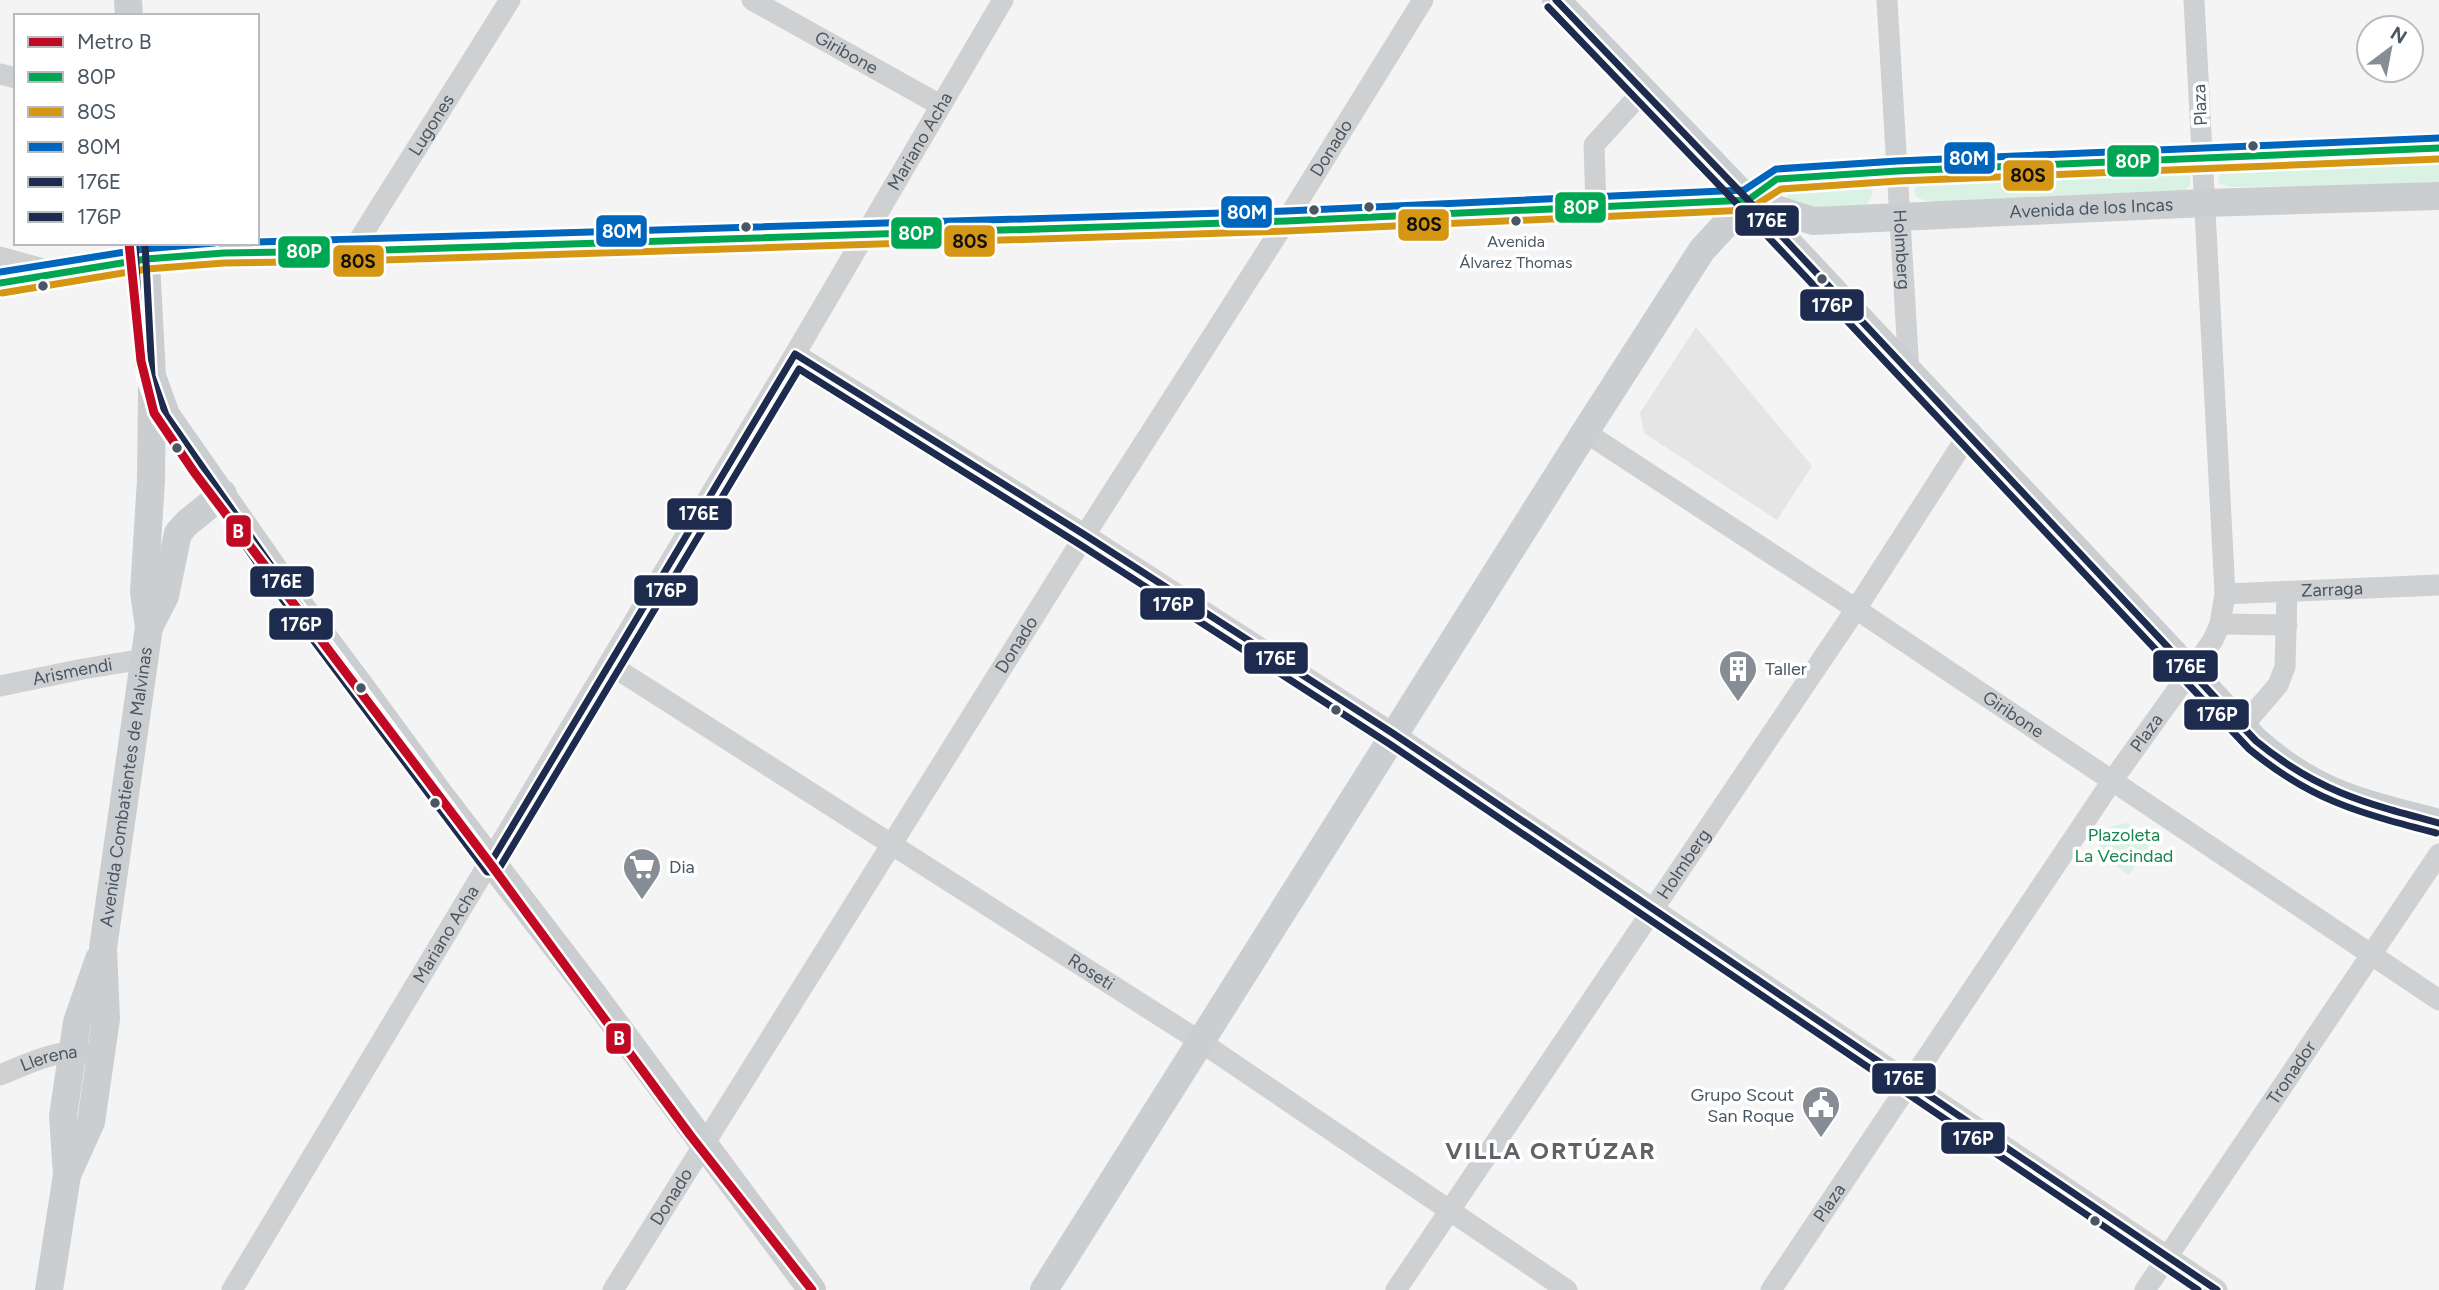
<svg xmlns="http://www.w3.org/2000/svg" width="2439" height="1290" viewBox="0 0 2439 1290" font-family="Figtree,sans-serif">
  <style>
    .education { fill: #e6e5e6 }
    .green { fill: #d9f2e3 }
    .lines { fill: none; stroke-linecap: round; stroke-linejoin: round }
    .minor { stroke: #ced0d2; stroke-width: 21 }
    .major { stroke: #caced1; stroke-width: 28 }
    .bus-1-casing { stroke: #fff; stroke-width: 12 }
    .bus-2-casing { stroke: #fff; stroke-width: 12 }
    .bus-3-casing { stroke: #fff; stroke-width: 12 }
    .bus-4-casing { stroke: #fff; stroke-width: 12 }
    .bus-5-casing { stroke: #fff; stroke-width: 12 }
    .bus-1 { stroke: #00a651; stroke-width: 7 }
    .bus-2 { stroke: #d49613; stroke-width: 7 }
    .bus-3 { stroke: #0065bd; stroke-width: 7 }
    .bus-4 { stroke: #1d2b4f; stroke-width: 7 }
    .bus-5 { stroke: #1d2b4f; stroke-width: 7 }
    .metro-1-casing { stroke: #fff; stroke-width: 14 }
    .metro-1 { stroke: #c20924; stroke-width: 9 }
    .bus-dot { fill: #4a5661; stroke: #fff; stroke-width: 2.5 }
    .labels { text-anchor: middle; stroke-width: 7; stroke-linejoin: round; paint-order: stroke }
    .bus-label { font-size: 16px; fill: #4a5661; stroke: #fff }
    .street-label { font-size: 18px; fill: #4a5661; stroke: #fff }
    .poi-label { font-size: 18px; fill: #4a5661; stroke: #fff; text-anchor: start }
    .park-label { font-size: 18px; fill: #17864f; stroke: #fff }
    .district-label { font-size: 24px; font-weight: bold; letter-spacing: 2px; fill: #5f6368; stroke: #fff }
    .line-badge { stroke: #fff; stroke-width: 2.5 }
    .badge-label { font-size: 19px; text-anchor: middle; font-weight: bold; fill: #fff }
    .pale-badge-label { font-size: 19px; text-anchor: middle; font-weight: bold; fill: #111 }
  </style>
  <rect width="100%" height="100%" fill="#f4f4f4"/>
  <!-- education -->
  <path class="education" d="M1696 327 1812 466 1777 520 1644 433 1640 413Z"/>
  <!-- green -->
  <g class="green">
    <path d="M2439 162V184L2229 187 2219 183C2217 174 2221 171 2228 166Z"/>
    <path d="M2185 170 2190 176V185L2185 190 1932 202 1917 198 1914 191 1920 180Z"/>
    <path d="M1866 184 1873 192 1868 203 1864 206 1795 208 1788 202 1787 191Z"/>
    <path d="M2127 823 2153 840 2129 875 2095 852 2112 826Z"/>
  </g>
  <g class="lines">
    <!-- minor -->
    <g class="minor">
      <path id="s1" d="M752 0 940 105"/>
      <path id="s2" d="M1887 0 1909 372"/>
      <path d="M0 74 16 78"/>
      <path d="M1596 206 1594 145 1643 91"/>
      <path id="s3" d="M352 251 510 0"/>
      <path d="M0 257 54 272"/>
      <path d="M795 354 1085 535 1394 734 2217 1290"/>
      <path id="s4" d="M1585 432 1856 609 2439 1000"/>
      <path id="s5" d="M2225 594 2439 585"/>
      <path d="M2220 624 2287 625"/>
      <path id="s6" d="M609 664 1201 1042 1567 1290"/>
      <path id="s7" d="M0 686 83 669 144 659"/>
      <path d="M2242 727 2278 685 2285 667 2287 592"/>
      <path id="s8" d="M0 1075C27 1064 55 1050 85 1052"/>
      <path id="s9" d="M232 1290 795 354 1003 0"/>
      <path id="s10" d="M613 1290 1085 535 1286 221 1423 0"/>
      <path id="s11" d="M1396 1290 1856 609 1968 435"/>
      <path id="s12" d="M1771 1290 2112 781 2213 640 2220 624 2225 594 2194 0"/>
      <path id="s13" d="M2145 1290 2439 854"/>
    </g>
    <!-- major -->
    <g class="major">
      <path d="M128 0 129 16"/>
      <path d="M1556 0 1748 200 2256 741C2316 795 2364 803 2439 823"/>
      <path d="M145 243 152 376 166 415 291 594 362 689 440 795 592 993 812 1290"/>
      <path id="s14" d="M0 283 146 259 224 253 352 251 844 234 1286 221 1748 200 1813 221 2205 203 2439 196"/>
      <path d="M149 627 144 592 151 480 152 389"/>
      <path id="s15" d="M67 1175 91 1122 106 1019 103 948 149 627 165 596 178 533 187 523 223 494"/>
      <path d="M49 1290 67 1175 63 1116 77 1022 99 959"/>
      <path d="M1044 1290 1585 432 1702 250 1748 200 1777 179 1897 171 2439 148"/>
    </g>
    <defs>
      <path id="bus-1" d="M0 283 146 259 224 253 352 251 1286 221 1748 200 1777 179 1897 171 2439 148"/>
      <path id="bus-2" d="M2 293 147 269 224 263 352 261 1286 231 1748 210 1781 189 1898 181 2439 159"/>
      <g id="bus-3">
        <path d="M257 242 1286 211 1744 190 1776 169 1897 161 2439 138"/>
        <path d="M0 272 144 249 214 243"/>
      </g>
      <g id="bus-4">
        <path d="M1556 0 1748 200 2256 741C2317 791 2364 803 2439 823"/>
        <path d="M145 243 152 376 166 415 291 594 491 862 795 354 1085 535 1394 734 2217 1290"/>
      </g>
      <g id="bus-5">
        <path d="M1548 7 1740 207 2249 749C2312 801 2360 813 2436 833"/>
        <path d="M135 244 142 378 157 420 283 600 487 872H495L500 867 799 369 1079 544 1388 743 2198 1290"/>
      </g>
    </defs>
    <!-- bus-1 casing -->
    <use href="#bus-1" class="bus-1-casing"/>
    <!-- bus-2 casing -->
    <use href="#bus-2" class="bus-2-casing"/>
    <!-- bus-3 casing -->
    <use href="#bus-3" class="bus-3-casing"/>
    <!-- bus-4 casing -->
    <use href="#bus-4" class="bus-4-casing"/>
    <!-- bus-5 casing -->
    <use href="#bus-5" class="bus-5-casing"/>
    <!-- bus-1 -->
    <use href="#bus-1" class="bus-1"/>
    <!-- bus-2 -->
    <use href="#bus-2" class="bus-2"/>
    <!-- bus-3 -->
    <use href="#bus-3" class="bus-3"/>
    <!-- bus-4 -->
    <use href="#bus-4" class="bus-4"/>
    <!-- bus-5 -->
    <use href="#bus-5" class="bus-5"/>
    <defs>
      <path id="metro-1" d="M129 243 141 361 154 413 194 472 492 866 690 1135 812 1290"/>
    </defs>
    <!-- metro-1 casing -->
    <use href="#metro-1" class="metro-1-casing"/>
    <!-- metro-1 -->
    <use href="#metro-1" class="metro-1"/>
  </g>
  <!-- icons -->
  <defs>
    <symbol id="building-pin" viewBox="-11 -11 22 30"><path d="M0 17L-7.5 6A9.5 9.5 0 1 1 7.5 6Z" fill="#868d94" stroke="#fff"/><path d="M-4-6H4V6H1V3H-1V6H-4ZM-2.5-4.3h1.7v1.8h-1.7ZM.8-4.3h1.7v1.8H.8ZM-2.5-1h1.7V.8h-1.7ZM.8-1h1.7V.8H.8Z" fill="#fff"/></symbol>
    <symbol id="supermarket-pin" viewBox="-11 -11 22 30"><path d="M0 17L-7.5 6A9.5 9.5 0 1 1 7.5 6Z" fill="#868d94" stroke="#fff"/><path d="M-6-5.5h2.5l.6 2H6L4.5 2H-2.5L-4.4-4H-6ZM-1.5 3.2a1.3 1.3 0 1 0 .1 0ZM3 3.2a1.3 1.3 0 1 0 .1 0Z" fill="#fff"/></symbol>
    <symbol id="civic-pin" viewBox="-11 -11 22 30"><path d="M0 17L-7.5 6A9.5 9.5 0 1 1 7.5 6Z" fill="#868d94" stroke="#fff"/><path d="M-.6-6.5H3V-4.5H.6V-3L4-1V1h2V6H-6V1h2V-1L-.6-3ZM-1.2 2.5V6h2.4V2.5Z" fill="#fff"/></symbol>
  </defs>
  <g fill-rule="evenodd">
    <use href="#building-pin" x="1716" y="647" width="44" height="60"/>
    <use href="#supermarket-pin" x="620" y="845" width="44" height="60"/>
    <use href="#civic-pin" x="1799" y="1083" width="44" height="60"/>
  </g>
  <!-- markers -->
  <g class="bus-dot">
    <circle cx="2253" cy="146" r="6"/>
    <circle cx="1369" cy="207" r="6"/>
    <circle cx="1314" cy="210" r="6"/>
    <circle cx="1516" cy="221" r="6"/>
    <circle cx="746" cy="227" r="6"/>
    <circle cx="1822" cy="279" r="6"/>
    <circle cx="43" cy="286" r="6"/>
    <circle cx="177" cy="448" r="6"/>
    <circle cx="361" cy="688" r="6"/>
    <circle cx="1336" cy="710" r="6"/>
    <circle cx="435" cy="803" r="6"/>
    <circle cx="2095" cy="1221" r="6"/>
  </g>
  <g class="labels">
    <!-- bus labels -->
    <g class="bus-label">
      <text x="1516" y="247">Avenida<tspan x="1516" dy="21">Álvarez Thomas</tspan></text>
    </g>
    <!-- street labels -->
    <g class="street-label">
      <text dy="6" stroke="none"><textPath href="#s1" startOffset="108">Giribone</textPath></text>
      <text transform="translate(2200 105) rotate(-93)" y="6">Plaza</text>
      <text dy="6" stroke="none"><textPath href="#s3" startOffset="149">Lugones</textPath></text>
      <text dy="6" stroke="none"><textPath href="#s9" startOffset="1339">Mariano Acha</textPath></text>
      <text dy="6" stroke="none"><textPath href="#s10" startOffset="1349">Donado</textPath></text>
      <text dy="6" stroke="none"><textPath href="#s14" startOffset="2098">Avenida de los Incas</textPath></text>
      <text dy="6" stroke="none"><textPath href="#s2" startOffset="250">Holmberg</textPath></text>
      <text dy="6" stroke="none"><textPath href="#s5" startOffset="107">Zarraga</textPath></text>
      <text dy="6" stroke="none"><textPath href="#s10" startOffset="761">Donado</textPath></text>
      <text dy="6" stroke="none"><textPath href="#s7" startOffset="74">Arismendi</textPath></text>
      <text dy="6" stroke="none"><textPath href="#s4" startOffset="513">Giribone</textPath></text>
      <text dy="6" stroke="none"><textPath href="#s12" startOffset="672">Plaza</textPath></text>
      <text dy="6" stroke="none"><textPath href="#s15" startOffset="396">Avenida Combatientes de Malvinas</textPath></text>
      <text dy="6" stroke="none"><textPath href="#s11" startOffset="514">Holmberg</textPath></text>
      <text dy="6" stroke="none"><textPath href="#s9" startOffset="415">Mariano Acha</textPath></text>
      <text dy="6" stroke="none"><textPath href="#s6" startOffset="572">Roseti</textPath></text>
      <text dy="6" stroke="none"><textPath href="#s8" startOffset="52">Llerena</textPath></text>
      <text dy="6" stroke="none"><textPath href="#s13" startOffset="262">Tronador</textPath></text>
      <text dy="6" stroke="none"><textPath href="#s10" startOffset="110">Donado</textPath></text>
      <text dy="6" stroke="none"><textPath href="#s12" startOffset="105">Plaza</textPath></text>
    </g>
    <!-- poi labels -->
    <g class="poi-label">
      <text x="1765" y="675">Taller</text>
      <text x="669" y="873">Dia</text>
      <text x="1794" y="1101" text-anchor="end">Grupo Scout<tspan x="1794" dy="21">San Roque</tspan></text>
    </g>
    <!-- park labels -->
    <g class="park-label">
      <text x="2124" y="841">Plazoleta<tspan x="2124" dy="21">La Vecindad</tspan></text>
    </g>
    <!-- district labels -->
    <g class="district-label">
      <text x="1551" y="1159">VILLA ORTÚZAR</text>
    </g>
  </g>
  <g class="line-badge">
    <rect x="1943" y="141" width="53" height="34" rx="7" fill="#0065bd"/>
    <rect x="2106" y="144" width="54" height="34" rx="7" fill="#00a651"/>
    <rect x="2002" y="159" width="53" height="33" rx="7" fill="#d49613"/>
    <rect x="1554" y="191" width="53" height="33" rx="7" fill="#00a651"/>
    <rect x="1220" y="195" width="53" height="34" rx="7" fill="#0065bd"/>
    <rect x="1734" y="204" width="66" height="33" rx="7" fill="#1d2b4f"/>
    <rect x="1397" y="208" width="53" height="34" rx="7" fill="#d49613"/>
    <rect x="595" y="214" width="53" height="34" rx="7" fill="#0065bd"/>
    <rect x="890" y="216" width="53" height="34" rx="7" fill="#00a651"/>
    <rect x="943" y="224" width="53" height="34" rx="7" fill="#d49613"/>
    <rect x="277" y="235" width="54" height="34" rx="7" fill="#00a651"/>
    <rect x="332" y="244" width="53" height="34" rx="7" fill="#d49613"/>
    <rect x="1799" y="288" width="66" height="34" rx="7" fill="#1d2b4f"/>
    <rect x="666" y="497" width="67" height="34" rx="7" fill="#1d2b4f"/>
    <rect x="225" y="514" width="27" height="34" rx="7" fill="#c20924"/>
    <rect x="249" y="565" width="66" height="33" rx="7" fill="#1d2b4f"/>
    <rect x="633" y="574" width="66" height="33" rx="7" fill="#1d2b4f"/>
    <rect x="1139" y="587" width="67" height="34" rx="7" fill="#1d2b4f"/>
    <rect x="268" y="607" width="66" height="34" rx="7" fill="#1d2b4f"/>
    <rect x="1243" y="641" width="66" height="34" rx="7" fill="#1d2b4f"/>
    <rect x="2152" y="649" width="67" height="34" rx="7" fill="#1d2b4f"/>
    <rect x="2183" y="698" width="67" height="33" rx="7" fill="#1d2b4f"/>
    <rect x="605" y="1022" width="27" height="33" rx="7" fill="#c20924"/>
    <rect x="1871" y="1062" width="66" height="33" rx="7" fill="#1d2b4f"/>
    <rect x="1940" y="1121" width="66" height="34" rx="7" fill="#1d2b4f"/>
  </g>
  <g class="badge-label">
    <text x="1969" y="165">80M</text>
    <text x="2133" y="168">80P</text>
    <text x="1581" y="214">80P</text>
    <text x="1247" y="219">80M</text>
    <text x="1767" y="227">176E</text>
    <text x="622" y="238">80M</text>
    <text x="916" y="240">80P</text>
    <text x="304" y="258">80P</text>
    <text x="1832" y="312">176P</text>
    <text x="699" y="520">176E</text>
    <text x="238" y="538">B</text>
    <text x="282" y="588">176E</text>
    <text x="666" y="597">176P</text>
    <text x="1173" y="611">176P</text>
    <text x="301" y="631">176P</text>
    <text x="1276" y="665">176E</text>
    <text x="2186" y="673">176E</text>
    <text x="2217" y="721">176P</text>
    <text x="619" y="1045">B</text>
    <text x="1904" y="1085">176E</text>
    <text x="1973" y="1145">176P</text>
  </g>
  <g class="pale-badge-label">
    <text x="2028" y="182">80S</text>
    <text x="1424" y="231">80S</text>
    <text x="970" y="248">80S</text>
    <text x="358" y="268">80S</text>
  </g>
  <!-- legend -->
  <rect x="14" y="14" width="245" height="231" fill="#ffffff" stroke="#b7bbc0" stroke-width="2"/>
  <rect x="28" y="37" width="35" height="10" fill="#c20924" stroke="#b7bbc0" stroke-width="2"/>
  <text x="77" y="49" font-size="21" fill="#4a5661">Metro B</text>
  <rect x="28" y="72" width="35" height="10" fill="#00a651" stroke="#b7bbc0" stroke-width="2"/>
  <text x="77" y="84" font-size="21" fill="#4a5661">80P</text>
  <rect x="28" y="107" width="35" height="10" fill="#d49613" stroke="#b7bbc0" stroke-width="2"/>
  <text x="77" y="119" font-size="21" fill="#4a5661">80S</text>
  <rect x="28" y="142" width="35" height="10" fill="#0065bd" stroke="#b7bbc0" stroke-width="2"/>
  <text x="77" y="154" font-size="21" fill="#4a5661">80M</text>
  <rect x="28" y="177" width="35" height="10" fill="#1d2b4f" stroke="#b7bbc0" stroke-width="2"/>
  <text x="77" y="189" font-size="21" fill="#4a5661">176E</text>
  <rect x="28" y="212" width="35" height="10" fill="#1d2b4f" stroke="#b7bbc0" stroke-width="2"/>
  <text x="77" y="224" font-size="21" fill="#4a5661">176P</text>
  <!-- north arrow -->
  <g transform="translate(2390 49) rotate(32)"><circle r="33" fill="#ffffff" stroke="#b7bbc0" stroke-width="2"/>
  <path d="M0-5L12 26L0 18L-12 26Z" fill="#868d94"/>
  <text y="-10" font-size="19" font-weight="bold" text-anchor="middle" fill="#4a5661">N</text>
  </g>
</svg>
